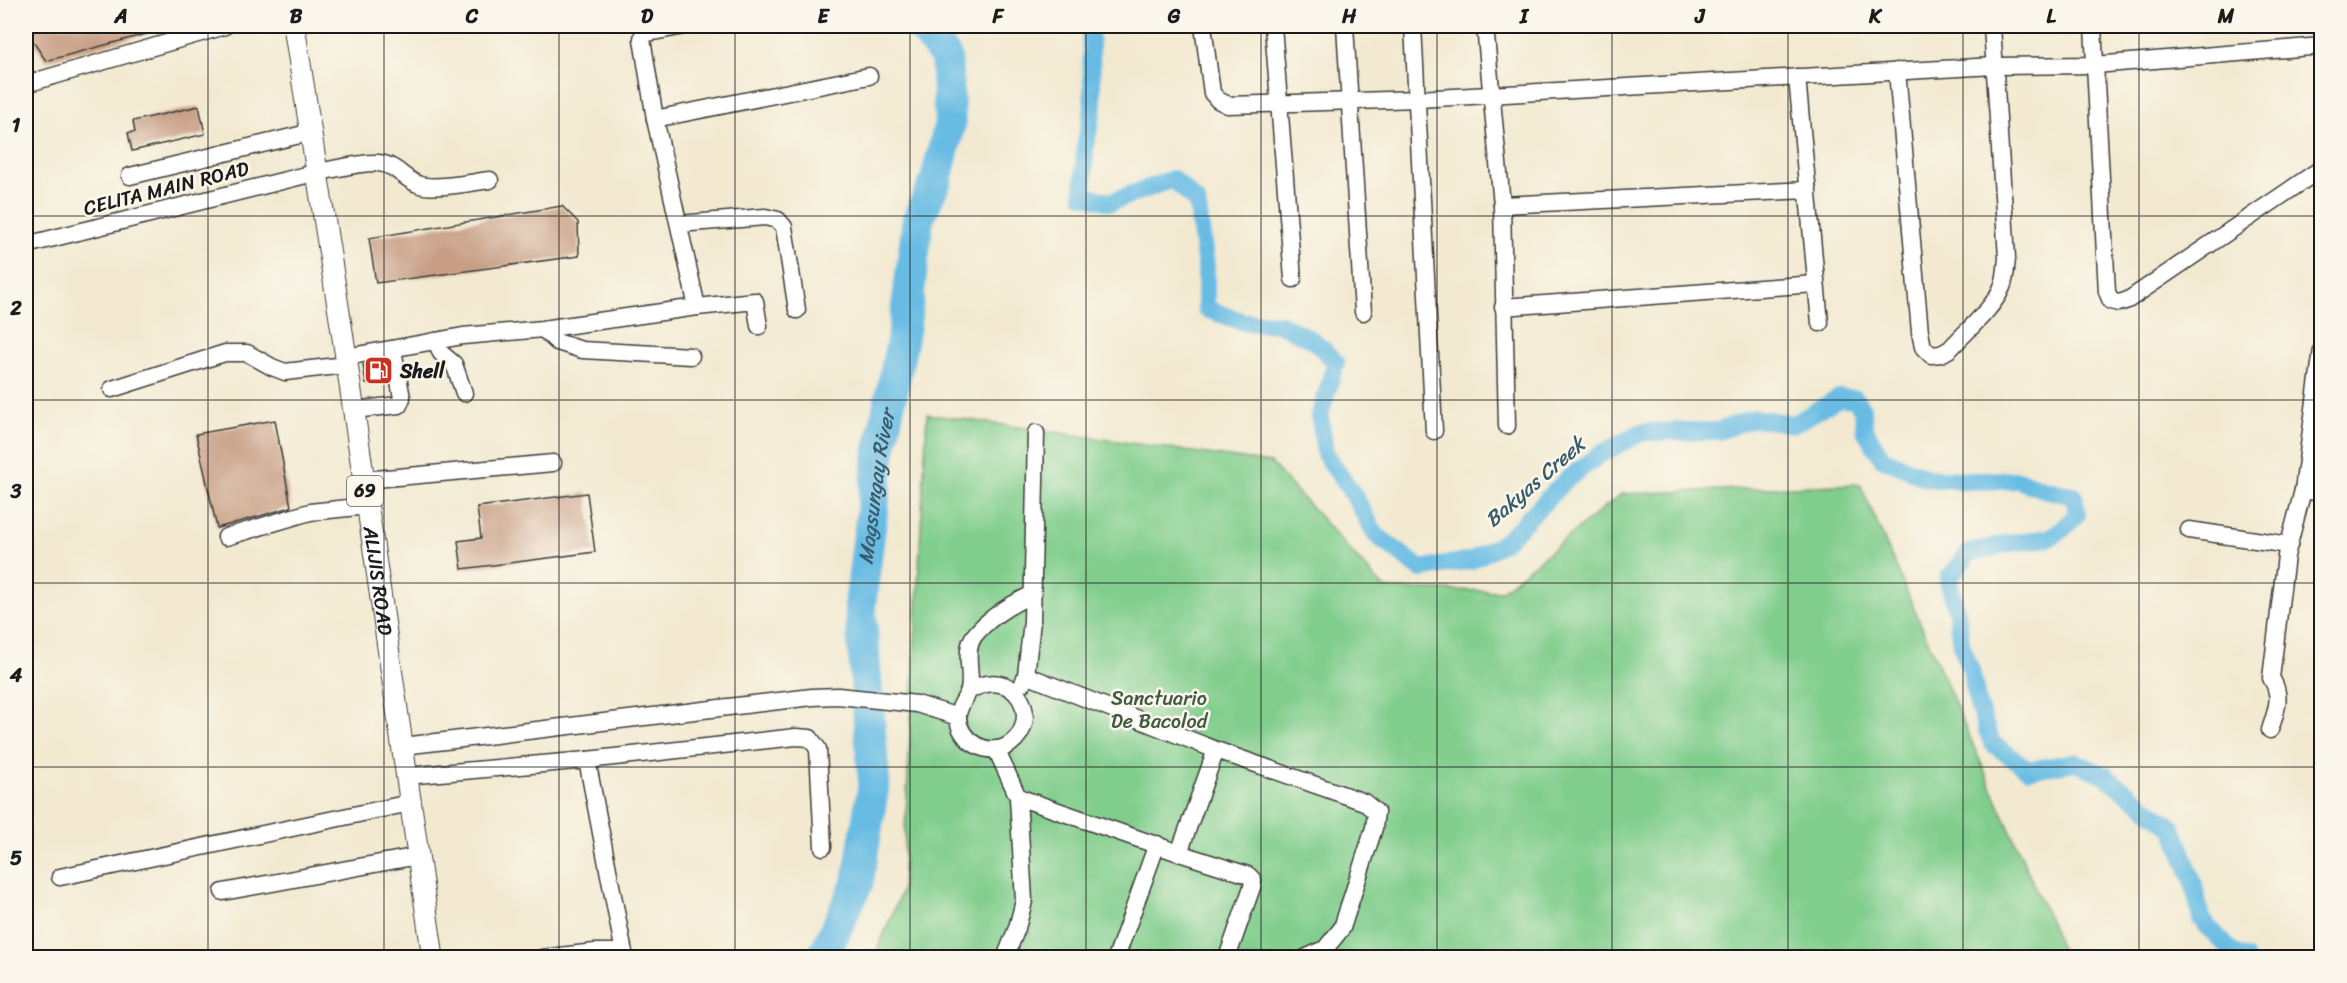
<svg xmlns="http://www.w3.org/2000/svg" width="2347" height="983" viewBox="0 0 2347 983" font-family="Sriracha,sans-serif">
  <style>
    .green { fill: #80cd8c; stroke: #4e7454; stroke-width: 1.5 }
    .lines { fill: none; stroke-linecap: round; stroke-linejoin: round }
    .canal { stroke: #67bce4; stroke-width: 18 }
    .river { stroke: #67bce4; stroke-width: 32 }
    .building { fill: #c89f85 }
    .minor-casing { stroke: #3c3b37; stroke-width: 19 }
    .major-casing { stroke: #3c3b37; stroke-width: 23 }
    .minor { stroke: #fff; stroke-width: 16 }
    .major { stroke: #fff; stroke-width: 21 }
    .grid { fill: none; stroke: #1c1c1c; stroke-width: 1.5; stroke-opacity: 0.55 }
    .labels { text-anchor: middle; stroke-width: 5; stroke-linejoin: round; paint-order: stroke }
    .shield { fill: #fbf7ec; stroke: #5f5e5a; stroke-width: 1.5 }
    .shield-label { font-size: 18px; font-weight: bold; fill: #1c1c1c }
    .street-label { font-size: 20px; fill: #1c1c1c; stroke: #fbf7ec }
    .poi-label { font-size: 20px; font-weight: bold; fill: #1c1c1c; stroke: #fbf7ec; text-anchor: start }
    .park-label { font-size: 20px; fill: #3f5a43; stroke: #fbf7ec }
    .water-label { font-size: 21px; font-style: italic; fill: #3a5c6c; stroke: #fbf7ec }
    .neatline { fill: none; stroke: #1c1c1c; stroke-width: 2 }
    .grid-label { font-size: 20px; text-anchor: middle; font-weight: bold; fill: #1c1c1c }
  </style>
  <rect width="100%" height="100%" fill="#fbf7ec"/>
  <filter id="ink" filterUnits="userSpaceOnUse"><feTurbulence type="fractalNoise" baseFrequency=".0167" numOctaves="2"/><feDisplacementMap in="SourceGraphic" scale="12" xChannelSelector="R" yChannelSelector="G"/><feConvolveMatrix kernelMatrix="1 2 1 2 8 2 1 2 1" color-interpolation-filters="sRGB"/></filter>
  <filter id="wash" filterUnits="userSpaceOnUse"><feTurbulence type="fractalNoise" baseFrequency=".008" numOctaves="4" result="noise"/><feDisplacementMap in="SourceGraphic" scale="24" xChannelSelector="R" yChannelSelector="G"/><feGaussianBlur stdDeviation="1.35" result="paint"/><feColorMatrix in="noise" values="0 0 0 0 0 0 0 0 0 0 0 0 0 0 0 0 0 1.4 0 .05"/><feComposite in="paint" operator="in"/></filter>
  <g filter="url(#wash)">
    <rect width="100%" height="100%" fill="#f2e9d0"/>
    <!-- green -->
    <path class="green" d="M927 414 1271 463 1385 589 1501 591 1621 494 1860 484 2065 957 874 958 902 890Z"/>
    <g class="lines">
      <!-- canal -->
      <path class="canal" d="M1090 26 1093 108 1085 147 1083 195 1111 202 1173 179 1197 202 1206 266V309L1244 322 1281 324 1314 341 1336 362 1320 415 1325 454 1353 494 1376 535 1421 569 1472 560 1506 541 1567 479 1601 454 1642 432 1718 431 1754 418 1794 424 1839 398 1855 399 1862 409 1865 430 1882 458 1927 478 1970 481 2018 480 2043 489 2074 496 2077 514 2064 528 2049 538 2005 544 1969 553 1948 579 1957 613 1961 644 1971 670 1978 705 1992 743 2029 770 2075 762 2104 775 2173 828 2193 881 2201 919 2232 952 2245 958"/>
      <!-- river -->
      <path class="river" id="s1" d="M822 958 858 882 874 782 860 605 880 450 904 331 918 219 936 180 950 123 946 57 921 26"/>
    </g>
    <g id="blocks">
      <!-- building -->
      <g class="building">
        <path d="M26 26H160L161 30 46 61 26 31Z"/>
        <path d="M199 106 205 134 132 151 128 133 135 132 133 121Z"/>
        <path d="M562 206 578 222 579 256 376 283 369 238Z"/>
        <path d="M384 361 388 380 366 384 363 365Z"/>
        <path d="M275 420 291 507 217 528 196 434Z"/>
        <path d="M587 493 595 552 462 569 458 541 481 538 477 507Z"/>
      </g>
    </g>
  </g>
  <g filter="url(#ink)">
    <use href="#blocks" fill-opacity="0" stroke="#3c3b37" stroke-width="1.5"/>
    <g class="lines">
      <defs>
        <g id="minor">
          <path d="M1203 26 1212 93 1218 100 1228 105 1418 99 1994 66 2095 65 2322 46"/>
          <path d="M1273 26 1293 279"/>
          <path d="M1345 26 1363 312"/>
          <path d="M1413 26 1434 431"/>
          <path d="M1485 26 1502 205 1507 426"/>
          <path d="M2093 26 2107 292 2111 301 2119 303 2128 300 2322 168"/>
          <path d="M1897 71 1920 332 1923 347 1931 355 1941 354 1950 349C1965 332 1994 308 2002 287 2006 278 2006 267 2007 258L1992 26"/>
          <path d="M1797 77 1820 323"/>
          <path d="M26 84 225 26"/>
          <path d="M655 119 869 76"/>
          <path d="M130 176 312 132"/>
          <path d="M1502 205 1808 190"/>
          <path d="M679 224 765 217 778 220 784 227 797 310"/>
          <path d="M26 245 318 172C337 169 359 162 378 163 396 164 404 180 420 185 437 190 472 182 490 180"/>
          <path d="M697 307 755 301 759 326"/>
          <path d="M1503 307 1815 284"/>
          <path d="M543 329 557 342 582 350 691 356"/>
          <path d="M436 341 441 353 454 364 464 393"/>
          <path d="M346 357 463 336 543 329 697 307 655 119 642 39 643 34 684 26"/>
          <path d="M112 389 225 353H247L272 367 285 372 346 365"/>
          <path d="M353 410 399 405 402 398 393 350"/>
          <path d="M364 480 553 463"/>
          <path d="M2303 490 2322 493"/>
          <path d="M2189 530 2289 545"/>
          <path d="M226 537 310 512 367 506"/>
          <path d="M1026 675 1216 750 1364 802 1376 812 1374 828 1342 928 1325 949 1305 958"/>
          <path d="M1023 683 1026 675 1032 621 1036 433"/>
          <path d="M969 691C1015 663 1044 719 1010 744 989 759 957 741 958 715 959 705 966 699 969 690 973 673 963 652 974 636 989 617 1011 604 1033 594"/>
          <path d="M2270 730C2276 711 2283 696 2271 678L2286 556 2303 490 2322 349"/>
          <path d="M403 746 812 697 838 696 917 704 958 717"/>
          <path d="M996 749 1018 797 1024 901 1017 928 1005 958"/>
          <path d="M587 760 796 737 810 738 818 749 823 847"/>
          <path d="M406 776 587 760 625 958"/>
          <path d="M1018 797 1179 853 1248 875 1253 880 1252 887 1227 958"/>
          <path d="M1179 853 1216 750"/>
          <path d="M60 877 410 803"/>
          <path d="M223 892 418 856"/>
          <path d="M542 958 595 952H624"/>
          <path d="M1116 958 1157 844"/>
        </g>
        <g id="major">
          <path id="s2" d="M294 26 346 357 433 958"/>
        </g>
      </defs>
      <!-- minor casing -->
      <use href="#minor" class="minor-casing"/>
      <!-- major casing -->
      <use href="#major" class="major-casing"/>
      <!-- minor -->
      <use href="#minor" class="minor"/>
      <!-- major -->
      <use href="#major" class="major"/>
    </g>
  </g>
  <!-- grid -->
  <path class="grid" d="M208 26V958M384 26V958M559 26V958M735 26V958M910 26V958M1086 26V958M1261 26V958M1437 26V958M1612 26V958M1788 26V958M1963 26V958M2139 26V958M26 216H2322M26 400H2322M26 583H2322M26 767H2322"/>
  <!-- icons -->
  <defs>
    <symbol id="fuel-square" viewBox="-11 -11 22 22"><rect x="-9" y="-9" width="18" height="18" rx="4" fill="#c8321e" stroke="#fbf7ec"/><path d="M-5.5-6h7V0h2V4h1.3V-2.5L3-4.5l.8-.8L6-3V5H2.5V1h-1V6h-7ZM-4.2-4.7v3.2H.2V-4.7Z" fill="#fff"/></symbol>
  </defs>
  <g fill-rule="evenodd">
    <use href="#fuel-square" x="362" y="354" width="33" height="33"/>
  </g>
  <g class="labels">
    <!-- shield labels -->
    <rect class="shield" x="347" y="476" width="36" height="30" rx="4.5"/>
    <g class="shield-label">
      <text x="365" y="497">69</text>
    </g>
    <!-- street labels -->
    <g class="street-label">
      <text transform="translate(166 188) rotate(-14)" y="7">CELITA MAIN ROAD</text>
      <text dy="7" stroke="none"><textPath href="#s2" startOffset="561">ALIJIS ROAD</textPath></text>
    </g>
    <!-- poi labels -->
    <g class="poi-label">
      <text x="400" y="378">Shell</text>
    </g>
    <!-- park labels -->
    <g class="park-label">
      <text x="1159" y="705">Sanctuario<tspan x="1159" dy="23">De Bacolod</tspan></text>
    </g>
    <!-- water labels -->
    <g class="water-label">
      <text transform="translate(1535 482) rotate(-41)" y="7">Bakyas Creek</text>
      <text dy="7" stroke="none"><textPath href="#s1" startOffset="482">Magsungay River</textPath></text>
    </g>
  </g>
  <!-- margin -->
  <rect width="2347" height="983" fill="none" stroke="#fbf7ec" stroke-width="66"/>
  <rect x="33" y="33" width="2281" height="917" class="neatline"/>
  <g class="grid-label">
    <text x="121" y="23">A</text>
    <text x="296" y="23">B</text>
    <text x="472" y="23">C</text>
    <text x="647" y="23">D</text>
    <text x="823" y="23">E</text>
    <text x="998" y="23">F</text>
    <text x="1174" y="23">G</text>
    <text x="1349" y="23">H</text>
    <text x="1524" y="23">I</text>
    <text x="1700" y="23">J</text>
    <text x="1875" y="23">K</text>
    <text x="2051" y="23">L</text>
    <text x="2226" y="23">M</text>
    <text x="16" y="132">1</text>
    <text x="16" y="315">2</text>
    <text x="16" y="498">3</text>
    <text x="16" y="682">4</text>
    <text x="16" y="865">5</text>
  </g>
</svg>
